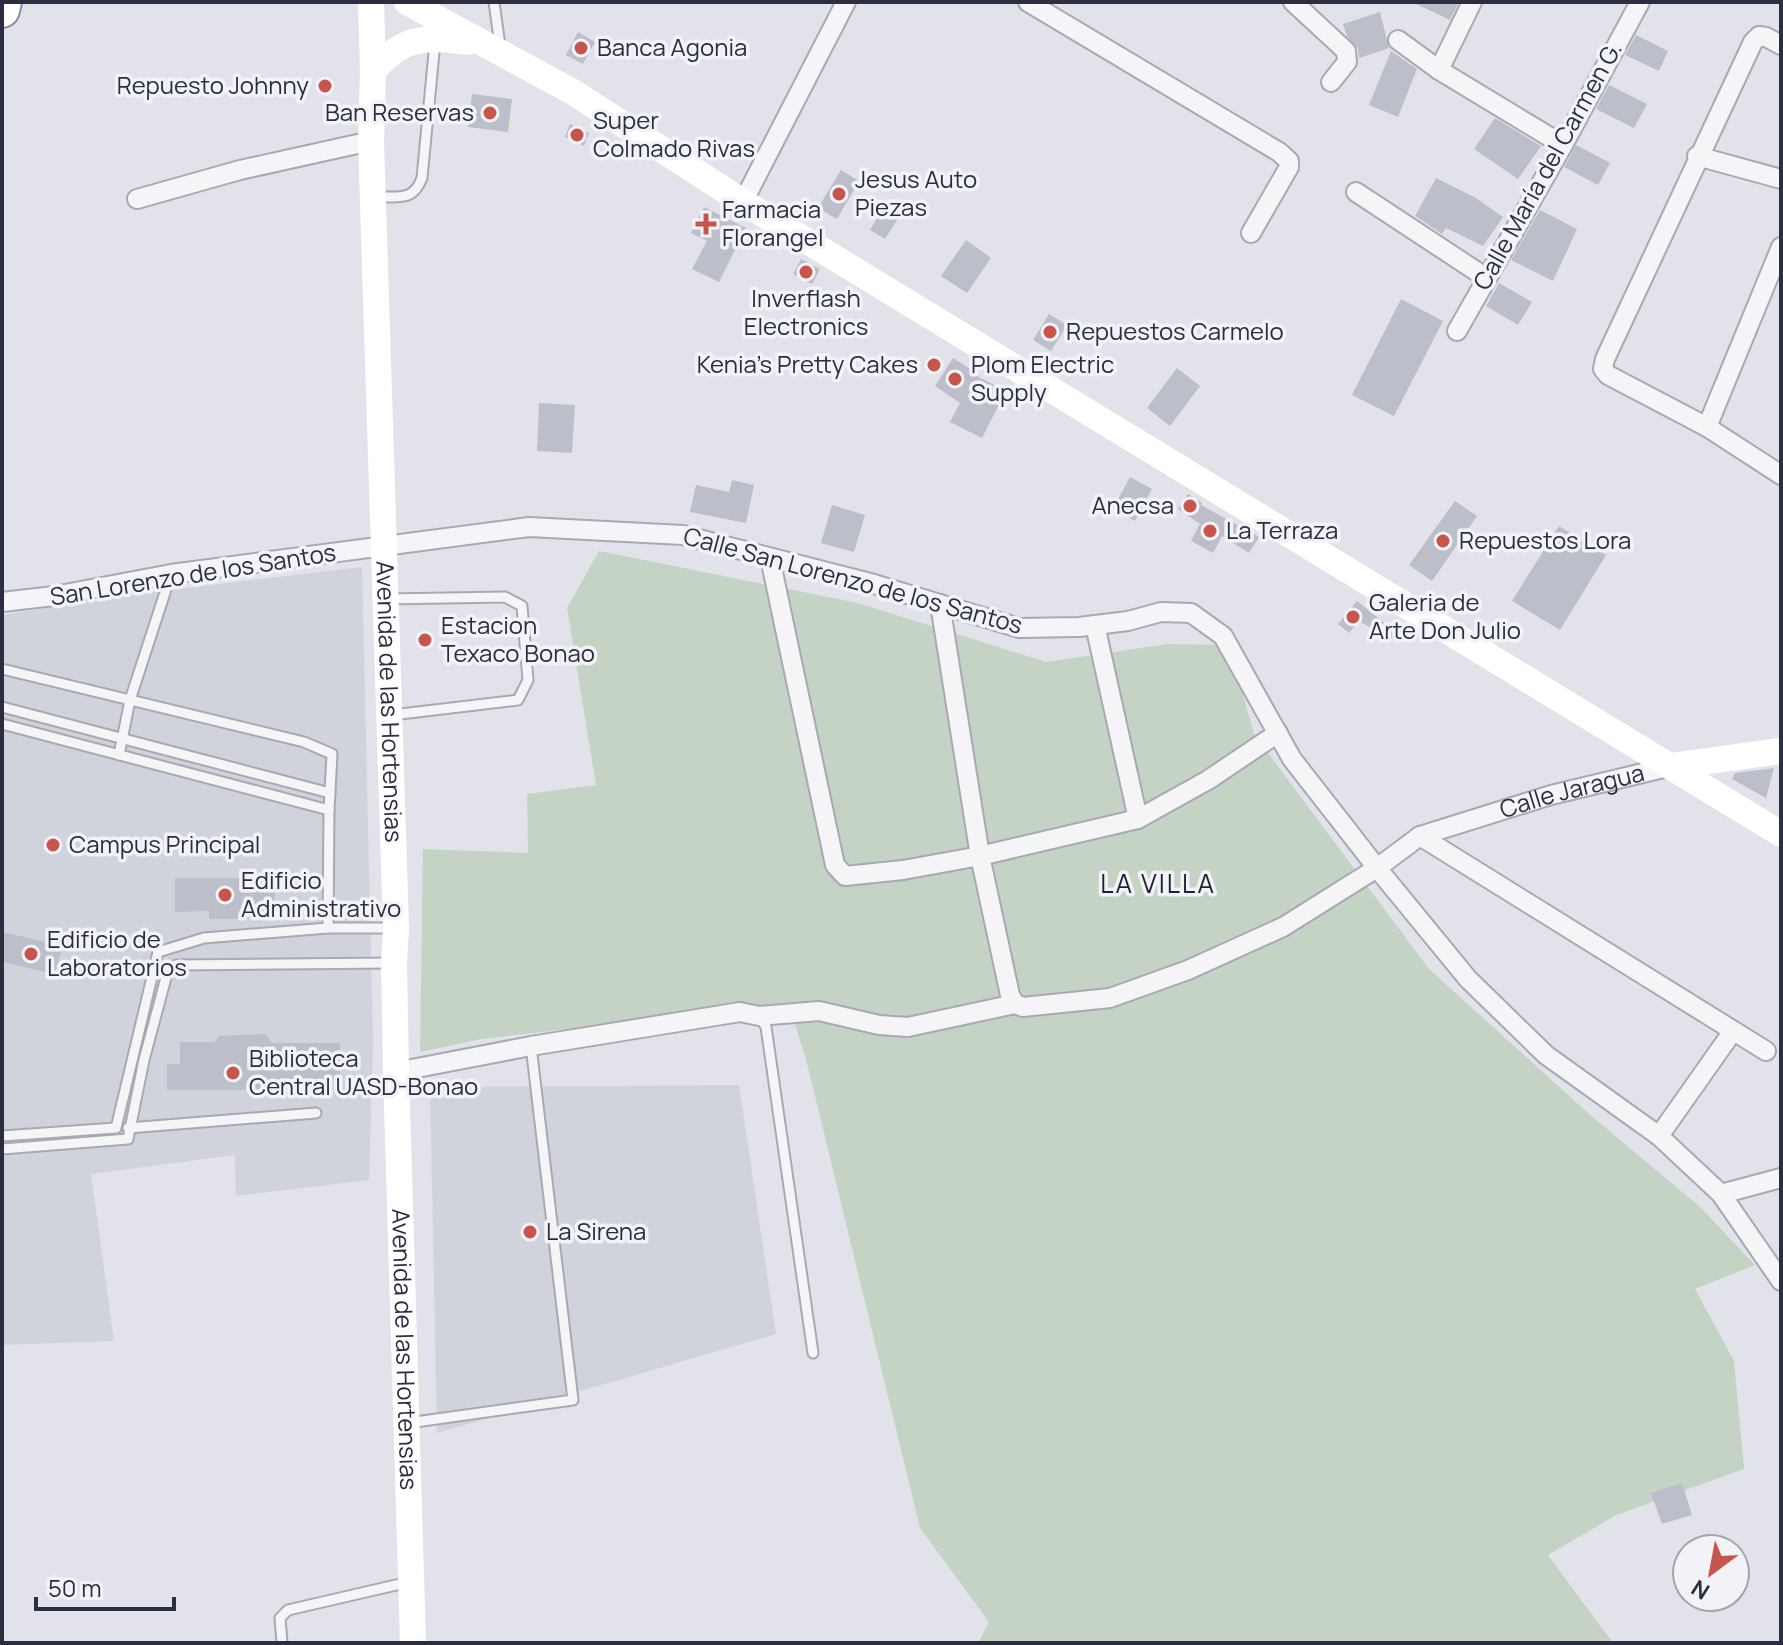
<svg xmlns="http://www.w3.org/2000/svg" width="1783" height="1645" viewBox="0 0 1783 1645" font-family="Manrope,sans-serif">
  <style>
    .built { fill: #d0d2dc }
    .green { fill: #c4d3c3 }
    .building { fill: #bcbec9 }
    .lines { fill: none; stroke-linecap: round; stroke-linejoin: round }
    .lane-casing { stroke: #a7a9b4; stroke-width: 13 }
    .street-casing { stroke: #a7a9b4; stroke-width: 22 }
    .highway-casing { stroke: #8a8ea0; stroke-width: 38 }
    .lane { stroke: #f5f5f8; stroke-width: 9 }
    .street { stroke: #f5f5f8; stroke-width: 18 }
    .secondary { stroke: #fff; stroke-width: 26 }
    .highway { stroke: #fff; stroke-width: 34 }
    .poi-dot { fill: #c8554d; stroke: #f2f3f7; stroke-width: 3 }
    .labels { text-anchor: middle; stroke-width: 7; stroke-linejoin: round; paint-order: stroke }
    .poi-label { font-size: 24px; fill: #2b2e41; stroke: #f2f3f7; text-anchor: start }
    .street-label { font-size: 24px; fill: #2b2e41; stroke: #f2f3f7 }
    .neighbourhood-label { font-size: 26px; letter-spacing: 2px; fill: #1d2032; stroke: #f2f3f7 }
  </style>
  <rect width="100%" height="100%" fill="#e2e3ea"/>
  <!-- built -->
  <g class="built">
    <path d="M362 567 373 1040 369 1180 236 1196 235 1155 91 1174 114 1341 2 1345V615L152 592Z"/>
    <path d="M739 1085 776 1334 437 1433 430 1087Z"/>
  </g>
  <!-- green -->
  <path class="green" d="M599 551 858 603 1046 662 1168 644 1229 645 1254 734 1429 969 1588 1113 1700 1207 1755 1265 1695 1289 1734 1361 1744 1469 1616 1515 1548 1555 1613 1643H978L989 1622 920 1528 806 1059 788 1003 482 1039 420 1052 423 849 528 853 527 794 596 785 567 608Z"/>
  <!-- building -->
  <g class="building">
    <path d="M1412 2H1459L1450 20Z"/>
    <path d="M1380 12 1389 48 1359 58 1358 49 1347 36 1343 24Z"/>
    <path d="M578 32 595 42 583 64 566 55Z"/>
    <path d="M1636 35 1668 51 1659 71 1625 55Z"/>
    <path d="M1391 51 1417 69 1398 117 1369 105Z"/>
    <path d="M1609 85 1647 104 1634 128 1596 109Z"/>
    <path d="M472 94 512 99 508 132 468 127Z"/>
    <path d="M1495 118 1541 146 1518 179 1474 149Z"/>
    <path d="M570 124 589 133 584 146 565 137Z"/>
    <path d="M1576 145 1610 163 1598 185 1564 167Z"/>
    <path d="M841 170 859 181 837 219 818 208Z"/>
    <path d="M1436 178 1476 198 1503 217 1483 246 1446 228 1442 234 1415 216Z"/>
    <path d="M887 202 902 212 885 239 870 230Z"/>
    <path d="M704 207 746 228 719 282 692 269 707 241 691 233Z"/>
    <path d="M1540 210 1577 229 1553 281 1511 260Z"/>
    <path d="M966 240 991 258 967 293 941 276Z"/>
    <path d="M801 259 820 269 812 284 793 274Z"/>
    <path d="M1499 283 1532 302 1518 325 1486 306Z"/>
    <path d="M1401 299 1443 321 1394 416 1352 395Z"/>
    <path d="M1049 314 1067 325 1051 351 1033 340Z"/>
    <path d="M953 358 975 372 973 374 1006 391 982 438 950 422 960 403 935 386Z"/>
    <path d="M1177 368 1200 386 1170 426 1147 408Z"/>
    <path d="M539 403 575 405 572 453 537 451Z"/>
    <path d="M1130 477 1152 489 1135 521 1113 509Z"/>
    <path d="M732 480 754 485 746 523 690 512 696 485 729 492Z"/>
    <path d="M1188 494 1202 503 1201 505 1259 537 1249 553 1222 536 1213 553 1191 541 1200 524 1178 509Z"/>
    <path d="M1455 501 1477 516 1432 581 1409 565Z"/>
    <path d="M832 505 865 515 854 552 821 543Z"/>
    <path d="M1559 526 1606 555 1560 630 1512 601Z"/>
    <path d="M1357 601 1396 632 1391 639 1359 621 1349 633 1338 624Z"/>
    <path d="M1774 768 1766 798 1732 779 1735 773Z"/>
    <path d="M175 878H274L275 911H238V919H209V911L175 912Z"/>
    <path d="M2 932 63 946 54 974 2 962Z"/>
    <path d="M265 1034 272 1043H340V1090H167V1064H180V1042H215L219 1036Z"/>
    <path d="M1682 1483 1692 1515 1662 1524 1651 1493Z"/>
  </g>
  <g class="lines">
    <defs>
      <g id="lane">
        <path d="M494 2 500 46"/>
        <path d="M376 197C399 196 413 202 422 178L435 42"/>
        <path d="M386 599 505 597 522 606 528 680 518 700 392 715"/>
        <path d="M2 669 304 742 332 754 329 810"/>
        <path d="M2 707 330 793"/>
        <path d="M2 724 329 810 328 928"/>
        <path d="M119 755 130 700 171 574"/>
        <path d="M759 1016 766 1027 813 1353"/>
        <path d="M128 1128 316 1113"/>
        <path d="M2 1136 116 1128 158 952 204 938 328 928H392"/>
        <path d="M2 1149 128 1139 144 1060 167 974 176 965 392 963"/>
        <path d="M408 1423 573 1400 531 1046"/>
        <path d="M282 1643 280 1618 288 1610 409 1582"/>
      </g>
      <g id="street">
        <path d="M1028 2 1279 152 1289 161V167L1251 233"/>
        <path d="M1293 2 1346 51 1347 62 1331 82"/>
        <path d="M1398 40 1439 70 1563 145"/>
        <path d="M1781 45 1766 37 1759 36 1753 42 1605 359 1603 369 1608 375 1707 427 1781 475"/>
        <path d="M1439 70 1472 2"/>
        <path d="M1697 156 1781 179"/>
        <path d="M1356 192 1485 277"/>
        <path d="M137 199 240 170 371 141"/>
        <path d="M743 202 846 2"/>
        <path d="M1457 331 1563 145 1640 2"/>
        <path d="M1707 427 1781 247"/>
        <path d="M770 558 835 865 845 876 903 870 980 856 1138 819 1208 780 1278 733"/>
        <path d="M2 602 54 596 171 574 529 527 683 535 874 584 1019 628 1079 627 1128 621 1161 612 1191 613 1223 636 1292 759 1377 868 1468 979 1546 1055 1659 1136 1721 1194 1781 1281"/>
        <path id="s1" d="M940 604 980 856 1010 995 1015 1004 1023 1007 1110 998 1188 970 1283 927 1377 868 1420 836 1551 795 1672 766"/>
        <path d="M1095 625 1138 819"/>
        <path d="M1420 836 1766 1051"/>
        <path d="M396 1072 531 1046 740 1012 759 1016 819 1011 879 1025 908 1027 1015 1004"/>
        <path d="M1659 1136 1733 1031"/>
        <path d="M1721 1194 1781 1178"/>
      </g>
      <path id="highway" d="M2 10 4 2"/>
    </defs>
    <!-- lane casing -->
    <use href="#lane" class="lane-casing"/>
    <!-- street casing -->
    <use href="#street" class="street-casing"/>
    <!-- highway casing -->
    <use href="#highway" class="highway-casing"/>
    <!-- lane -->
    <use href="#lane" class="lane"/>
    <!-- street -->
    <use href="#street" class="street"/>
    <!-- secondary -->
    <g class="secondary">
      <path id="s2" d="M371 2 373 71 371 141 396 928 394 963 396 1072 413 1643"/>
      <path d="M407 2 573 92 743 202 1781 834"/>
      <path d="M373 71C405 35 424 37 468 42"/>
      <path d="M1672 766 1781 751"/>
    </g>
    <!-- highway -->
    <use href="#highway" class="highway"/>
  </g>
  <!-- markers -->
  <g class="poi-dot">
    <circle cx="581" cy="48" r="8"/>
    <circle cx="325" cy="86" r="8"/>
    <circle cx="490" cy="113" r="8"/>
    <circle cx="577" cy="135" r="8"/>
    <circle cx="839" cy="194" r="8"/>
    <path d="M702 212h8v8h8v8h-8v8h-8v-8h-8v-8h8z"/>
    <circle cx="806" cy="272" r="8"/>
    <circle cx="1050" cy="332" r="8"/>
    <circle cx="934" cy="365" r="8"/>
    <circle cx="955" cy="379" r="8"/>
    <circle cx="1190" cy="506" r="8"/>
    <circle cx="1210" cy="531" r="8"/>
    <circle cx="1443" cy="541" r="8"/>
    <circle cx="1353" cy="617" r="8"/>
    <circle cx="425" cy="640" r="8"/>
    <circle cx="53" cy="845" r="8"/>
    <circle cx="225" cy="895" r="8"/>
    <circle cx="31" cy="954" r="8"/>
    <circle cx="233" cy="1073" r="8"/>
    <circle cx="530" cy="1232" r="8"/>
  </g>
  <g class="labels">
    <!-- poi labels -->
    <g class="poi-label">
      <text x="597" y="56">Banca Agonia</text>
      <text x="309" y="94" text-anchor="end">Repuesto Johnny</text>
      <text x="474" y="121" text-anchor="end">Ban Reservas</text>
      <text x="593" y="129">Super<tspan x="593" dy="28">Colmado Rivas</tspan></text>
      <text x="855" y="188">Jesus Auto<tspan x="855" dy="28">Piezas</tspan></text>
      <text x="722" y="218">Farmacia<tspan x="722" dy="28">Florangel</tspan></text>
      <text x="806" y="307" text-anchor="middle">Inverflash<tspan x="806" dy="28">Electronics</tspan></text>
      <text x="1066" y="340">Repuestos Carmelo</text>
      <text x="918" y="373" text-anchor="end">Kenia's Pretty Cakes</text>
      <text x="971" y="373">Plom Electric<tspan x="971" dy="28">Supply</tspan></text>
      <text x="1174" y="514" text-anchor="end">Anecsa</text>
      <text x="1226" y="539">La Terraza</text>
      <text x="1459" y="549">Repuestos Lora</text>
      <text x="1369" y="611">Galeria de<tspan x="1369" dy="28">Arte Don Julio</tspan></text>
      <text x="441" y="634">Estacion<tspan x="441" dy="28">Texaco Bonao</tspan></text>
      <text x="69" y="853">Campus Principal</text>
      <text x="241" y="889">Edificio<tspan x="241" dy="28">Administrativo</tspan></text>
      <text x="47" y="948">Edificio de<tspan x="47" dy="28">Laboratorios</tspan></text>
      <text x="249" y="1067">Biblioteca<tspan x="249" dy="28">Central UASD-Bonao</tspan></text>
      <text x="546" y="1240">La Sirena</text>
    </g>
    <!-- street labels -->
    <g class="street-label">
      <text transform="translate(1548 166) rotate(-61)" y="8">Calle María del Carmen G.</text>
      <text transform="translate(193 575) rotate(-9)" y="8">San Lorenzo de los Santos</text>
      <text transform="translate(853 581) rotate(15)" y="8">Calle San Lorenzo de los Santos</text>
      <text dy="8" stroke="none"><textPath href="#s2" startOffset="700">Avenida de las Hortensias</textPath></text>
      <text dy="8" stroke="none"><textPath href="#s1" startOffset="1014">Calle Jaragua</textPath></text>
      <text dy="8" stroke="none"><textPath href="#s2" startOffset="1348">Avenida de las Hortensias</textPath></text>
    </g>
    <!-- neighbourhood labels -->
    <g class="neighbourhood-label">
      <text x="1158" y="893">LA VILLA</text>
    </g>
  </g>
  <!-- border -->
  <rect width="1783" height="1645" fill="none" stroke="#2b2e41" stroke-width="8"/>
  <!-- north arrow -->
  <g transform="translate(1711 1573) rotate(212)"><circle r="38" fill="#f2f3f7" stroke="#a2a4ae" stroke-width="2"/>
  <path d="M0-6L14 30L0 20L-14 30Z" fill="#c8554d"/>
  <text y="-12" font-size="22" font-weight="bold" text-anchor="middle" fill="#2b2e41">N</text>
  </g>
  <!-- scale -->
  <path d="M36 1597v12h138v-12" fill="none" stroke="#2b2e41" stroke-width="4"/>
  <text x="48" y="1597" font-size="24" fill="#2b2e41" stroke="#f2f3f7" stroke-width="6" paint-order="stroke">50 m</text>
</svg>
